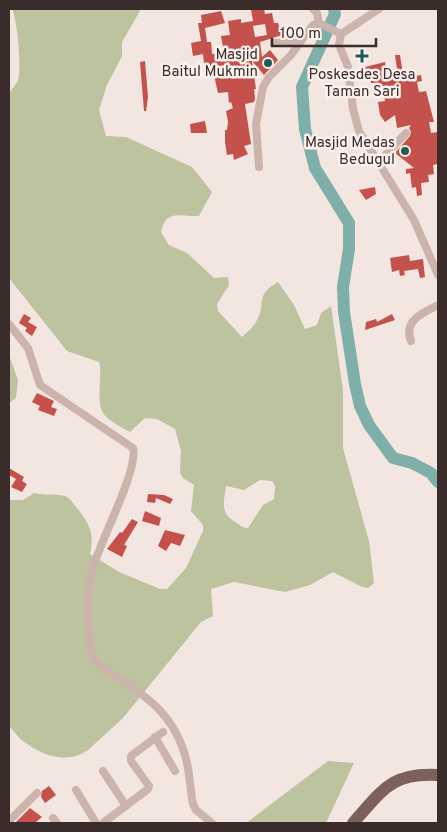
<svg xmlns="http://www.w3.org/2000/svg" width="447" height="832" viewBox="0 0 447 832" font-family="Overpass,sans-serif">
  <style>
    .green { fill: #bdc29f; fill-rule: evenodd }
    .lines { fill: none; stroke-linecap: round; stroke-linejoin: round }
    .river { stroke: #7eb0a9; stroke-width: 12 }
    .building { fill: #c5514c; fill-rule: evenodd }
    .street { stroke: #cbb4ab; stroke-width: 8 }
    .primary { stroke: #7b605c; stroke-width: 12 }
    .poi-dot { fill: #205b53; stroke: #faf1ec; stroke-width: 2 }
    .labels { text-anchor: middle; stroke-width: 5; stroke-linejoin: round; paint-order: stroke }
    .poi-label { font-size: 15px; fill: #392c2a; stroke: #faf1ec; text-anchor: end }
  </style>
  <rect width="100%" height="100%" fill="#f3e6e0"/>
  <!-- green -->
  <g class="green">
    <path d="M12 9H141L122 42V56L107 85 99 110 106 136 126 137 192 167 212 192 199 216C182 217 166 208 161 232L169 245 187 253 214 278 228 277 229 285 217 304 218 311 242 337C246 333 253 328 256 322 267 304 254 295 278 282L294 305 305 329 317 325 321 313 331 306 343 390V448L369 541 374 583 368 588 362 587 333 572 310 585 285 592 234 582 211 589 213 616 201 622 123 718 88 750C67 765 41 755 23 741 17 737 15 731 9 727V500H23L34 493C44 496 54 493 65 496 70 498 73 503 76 507 89 523 95 533 90 554L119 572 160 589H167L186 568 203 531V525L191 511 194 485 183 478 180 472 181 451 175 429 157 419 145 418 130 432C101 415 98 416 100 381 100 374 101 369 99 362L67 351 9 278V93C12 89 16 85 18 80 22 70 17 18 12 9ZM260 480 272 481 275 486 274 499 263 505 248 528C242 528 240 525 234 521 220 513 224 501 226 486L244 490Z"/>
    <path d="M9 355 18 380 16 398 9 403Z"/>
    <path d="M328 761 354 763 326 823H246Z"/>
  </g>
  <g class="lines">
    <!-- river -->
    <path class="river" d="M334 9 335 14 302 87 305 129 315 168 349 223V249L343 287 344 312 355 384 360 406 369 425 393 458 412 463 431 473 438 482"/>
  </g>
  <!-- building -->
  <g class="building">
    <path d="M251 9H264L265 14 272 13 274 23H278L282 35 260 42 262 57 270 50 278 60 264 75 252 61 256 89H254L255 99 254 102 245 104 251 144 244 146 248 154 234 160 233 154 227 155 225 142V130H227L228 122 226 111 233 108 231 102 229 103 228 92 218 93 213 71 205 72 203 54 193 56 191 43 201 41 198 23H202L201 15 221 11 225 23 205 28 207 42H211L212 54 224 52 221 36 230 35 228 21 241 19V23L253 21ZM265 24 267 35 255 37 253 26Z"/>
    <path d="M395 55H400L404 81 416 79V76L421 75 422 81 417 82 419 92 426 91 434 122H429L431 133 438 132V164L433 165 434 174 428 175 429 182 421 183 422 195 417 196 416 187 412 188 410 173 406 174V169L414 168 395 153 410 136 411 132 409 128 411 125 397 128 395 115 385 122 380 115 378 102 385 101 383 91 377 92 376 83H371L369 72 366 73 365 67 385 62 386 70 397 69Z"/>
    <path d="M145 61 148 97 146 111H144L140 62Z"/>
    <path d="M205 121 207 133H191L190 124Z"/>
    <path d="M375 187 376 194 366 200 359 190Z"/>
    <path d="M409 255 410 261 423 259 425 277 420 278 418 269 404 271 405 275 400 276 399 270 392 272 390 258Z"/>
    <path d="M24 314 31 318 28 322 37 327 32 336 25 331 27 328 19 323Z"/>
    <path d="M392 314 395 320 365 330 366 322 376 319 377 322Z"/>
    <path d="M37 393 54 401 51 407 57 409 54 416 38 410 40 406 32 402Z"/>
    <path d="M9 468 24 477 22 481 27 484 22 492 11 487 16 479 9 475Z"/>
    <path d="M148 494 164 495 173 499 170 504 156 498 155 503 147 502Z"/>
    <path d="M145 511 161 518 159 526 142 521Z"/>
    <path d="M132 519 138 522 124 545 127 546 122 557 107 549 120 532 122 533Z"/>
    <path d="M165 530 185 535 180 546 171 543 166 551 158 546Z"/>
    <path d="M49 786 56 795 45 803 41 797 42 791Z"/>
    <path d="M30 808 42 817 35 823H15Z"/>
  </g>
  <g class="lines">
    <!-- street -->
    <g class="street">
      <path d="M313 9 317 13 319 24"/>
      <path d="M341 34 339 45 348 67 353 109 359 131 414 220 438 275"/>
      <path d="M341 34 379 9"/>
      <path d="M274 43H300"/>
      <path d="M379 162 406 133"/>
      <path d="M259 167 256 124 263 87 269 77 291 55 313 25 321 24 341 34"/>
      <path d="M9 324 28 348 40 385 133 448C139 470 97 547 91 574 87 592 88 610 89 628 90 639 88 651 95 661 135 690 173 707 186 759 190 774 190 789 193 804L196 810 212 823"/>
      <path d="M411 341C403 321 422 313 438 305"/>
      <path d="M155 737 175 771"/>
      <path d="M103 771 126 806"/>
      <path d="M76 790 96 823"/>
      <path d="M53 818 57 823"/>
      <path d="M9 821 37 793"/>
      <path d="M103 823 148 789 149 786 131 761V756L163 732"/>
    </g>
    <!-- primary -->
    <path class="primary" d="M353 823C382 791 391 772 438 775"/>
  </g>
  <!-- markers -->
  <g class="poi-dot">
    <path d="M359.5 48.5h5v5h5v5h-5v5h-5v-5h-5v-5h5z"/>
    <circle cx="268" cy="63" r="5"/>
    <circle cx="405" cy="151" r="5"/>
  </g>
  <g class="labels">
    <!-- poi labels -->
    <g class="poi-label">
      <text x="258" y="59">Masjid<tspan x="258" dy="17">Baitul Mukmin</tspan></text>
      <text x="362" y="79" text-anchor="middle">Poskesdes Desa<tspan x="362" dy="17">Taman Sari</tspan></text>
      <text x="395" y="147">Masjid Medas<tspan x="395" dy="17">Bedugul</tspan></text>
    </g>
  </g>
  <!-- border -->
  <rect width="447" height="832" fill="none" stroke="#392c2a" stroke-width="20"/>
  <!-- scale -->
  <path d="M272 38v8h104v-8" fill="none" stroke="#392c2a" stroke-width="2.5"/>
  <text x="280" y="38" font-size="15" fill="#392c2a" stroke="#faf1ec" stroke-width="4" paint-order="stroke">100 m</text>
</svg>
